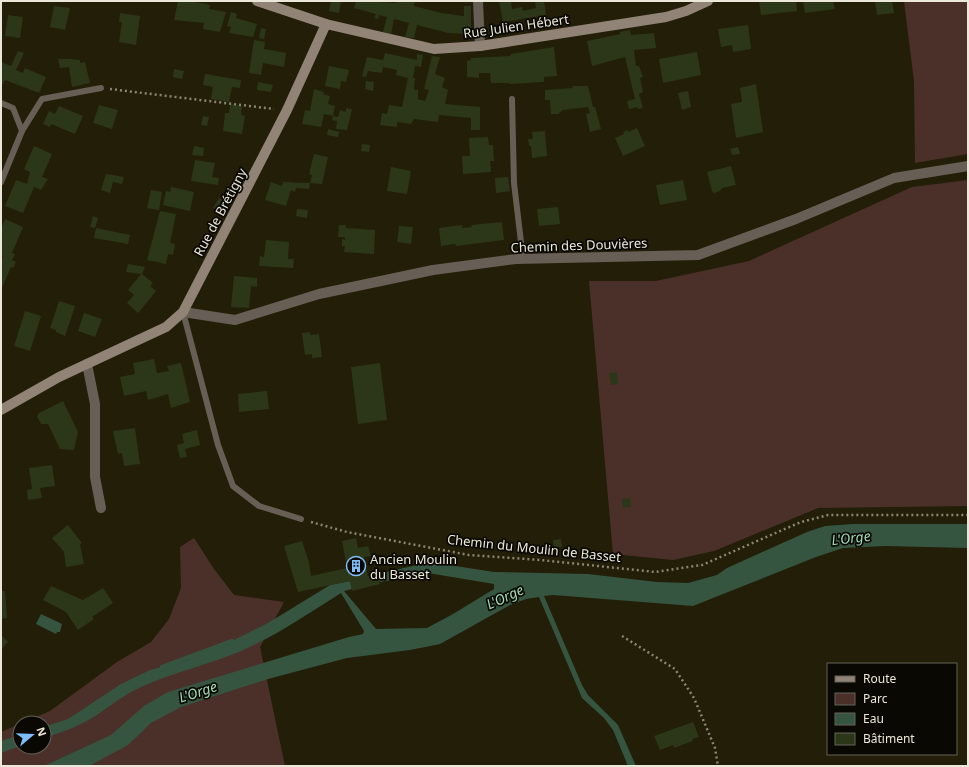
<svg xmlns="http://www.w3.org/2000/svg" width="969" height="767" viewBox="0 0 969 767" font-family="'Noto Sans',sans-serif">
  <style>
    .green { fill: #4b302a }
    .water { fill: #355541 }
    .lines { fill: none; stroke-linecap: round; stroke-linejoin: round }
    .stream { stroke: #355541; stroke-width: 4.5 }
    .building { fill: #2c3719 }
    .path { stroke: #8a8673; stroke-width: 2.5; stroke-dasharray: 2 3; stroke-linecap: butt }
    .lane { stroke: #675e56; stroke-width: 6 }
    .street { stroke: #675e56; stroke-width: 10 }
    .secondary { stroke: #918376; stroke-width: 10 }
    .labels { text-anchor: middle; stroke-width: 3.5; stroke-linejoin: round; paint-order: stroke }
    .street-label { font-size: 13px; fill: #ebe8da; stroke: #0a0802 }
    .poi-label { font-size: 13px; fill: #ebe8da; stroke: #0a0802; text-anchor: start }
    .water-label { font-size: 14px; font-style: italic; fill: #a0dcb6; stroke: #0a0802 }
  </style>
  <rect width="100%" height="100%" fill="#231e07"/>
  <!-- green -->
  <g class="green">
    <path d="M904 1H968V154L915 163 914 81Z"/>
    <path d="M968 180V506L818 508 714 551 673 560 613 554 589 281H656L749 261 912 187Z"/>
    <path d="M194 538 214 569 234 595 284 602 260 647 285 766H1V732L20 724V747H44V723H22L50 711 117 662 151 642 169 619 181 588 180 547Z"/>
  </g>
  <!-- water -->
  <g class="water">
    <path d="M853 524H968V548L885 546 843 548 816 557 693 606 553 595 544 596 582 685 588 695 618 725 636 766H628L613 730 604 718 582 698 539 597 526 599 510 605 440 644 410 650 347 658 268 679 181 707 151 723 128 745 89 766H44L111 735 144 706 168 692 349 637 363 634 364 631 341 593C309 613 276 636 241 651 208 665 174 672 141 687 123 695 108 708 92 718 77 727 60 733 44 738V727L68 719 121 684 150 670 185 661 234 640 268 623 330 585 350 581 352 589 344 591 376 629 427 628 453 614 489 592 494 589V584L428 573 380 582 378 574 430 562 494 572 588 574 657 582 688 583 717 575 727 568 807 532 825 526Z"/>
    <path d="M41 614 62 624 60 632H57L56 634 36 624Z"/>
    <path d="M20 735V746L1 753V741Z"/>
  </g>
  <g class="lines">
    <!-- stream -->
    <path class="stream" d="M162 667 232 641"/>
  </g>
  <!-- building -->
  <g class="building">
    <path d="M178 1H190L210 5 209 9 226 12 220 32 203 29 204 23 174 20Z"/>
    <path d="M331 1H341L339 13 329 11Z"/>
    <path d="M356 1 396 3 397 1H415L414 6 441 13 464 16V6H471V34L448 33 417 25 414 38 405 37 409 23 394 19 391 34 383 32 387 17 379 15 378 19 374 18 376 14 354 8Z"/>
    <path d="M499 1H511L512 9 522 7 523 11 536 8 535 1H544L546 15 503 22Z"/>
    <path d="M759 1H796L797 11 761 15Z"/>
    <path d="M803 1H833L835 9 805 13Z"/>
    <path d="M875 1H892L894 13 877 15Z"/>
    <path d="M54 6 70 8 65 30 50 27Z"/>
    <path d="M231 12 237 14 236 18 257 24 253 37 229 33 231 27 227 26Z"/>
    <path d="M120 13 140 16 136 45 119 42 122 22H119Z"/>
    <path d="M8 15 23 17 20 38 5 36Z"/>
    <path d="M748 25 751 49 733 52 732 45 721 47 718 29Z"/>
    <path d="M261 28 266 29 264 39 259 38Z"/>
    <path d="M630 30 631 35 654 33 656 48 634 50 636 66H639L643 77 640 78 643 92 639 94 643 108 638 109 637 107 629 109 627 101 635 99 625 57 592 66 587 41 620 34V32Z"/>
    <path d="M254 40 265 42 264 49 286 53 284 67 263 63 261 75 249 73Z"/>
    <path d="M554 47 557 76 544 77V82L510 84V83H491L490 73H479V78L467 77V61L471 60V58L510 56 511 54Z"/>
    <path d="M18 51 24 53 16 70 23 73 25 68 46 77 39 93 5 80 3 84 1 83V62L11 66Z"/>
    <path d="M697 52 701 75 663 83 659 59Z"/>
    <path d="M385 53 417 60V54L423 55 421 67 415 66 413 78H415L414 90H418V99L425 101 429 90 424 89 432 56 440 57 435 74 445 78 442 87 448 90 445 104 480 107V130H471V118L439 115 438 122 414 119 411 124 397 122V127L380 125 382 113 387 114 389 105 402 107 408 78 396 75 397 70 383 67 382 73 368 71 366 77 362 76 367 57 383 60Z"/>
    <path d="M58 59H71L80 60V63L85 62 90 83 72 87 69 67 60 68Z"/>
    <path d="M329 66 349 70 346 82 341 81 340 89 325 86Z"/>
    <path d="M174 69 184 71 182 79 173 77Z"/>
    <path d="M205 74 241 80 240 88 232 87 229 102 211 99 213 87 203 85Z"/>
    <path d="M366 81 374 82 373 91 365 89Z"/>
    <path d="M258 82 273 85 271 92 257 90Z"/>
    <path d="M756 84 763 132 736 138 731 104 742 102 740 88Z"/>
    <path d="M572 86H588L593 107H595L601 129 590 132 586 114 590 113 588 107 563 110 558 114H551L550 100H545V90L573 88Z"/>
    <path d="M314 89 324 92 323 94 330 96 328 104 335 106 333 116 338 117 340 110 346 112V108L352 109 347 130 336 129 337 121 332 120 333 116 324 114 321 127 302 124 305 110 310 111Z"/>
    <path d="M688 91 691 107 682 110 678 93Z"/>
    <path d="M230 104 242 106 241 115 245 116 242 134 223 131 225 113H229Z"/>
    <path d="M99 105 118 110 112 129 93 123Z"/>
    <path d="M59 106 83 116 75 134 51 124 50 127 43 124 49 111 55 114Z"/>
    <path d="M203 116 209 117 207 126 201 125Z"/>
    <path d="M637 128 645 146 623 156 615 138 624 134 623 132 628 130V132Z"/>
    <path d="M328 129 339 132 338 137 327 135Z"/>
    <path d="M545 131 547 156 532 158 531 146H529L528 139H533L532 132Z"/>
    <path d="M488 137 489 145H493L494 161H490L491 172 463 174 462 156H470L469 138Z"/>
    <path d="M362 144 370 145 369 152 361 151Z"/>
    <path d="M34 146 52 154 42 177 48 179 41 190 34 187 23 213 5 206 16 180 27 184 30 172 24 169Z"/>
    <path d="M194 146 204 148 203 156 192 155Z"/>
    <path d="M738 147 740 154 732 155 730 149Z"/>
    <path d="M314 154 328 157 322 184 310 183 312 175 309 174Z"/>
    <path d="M195 160 215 163 212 177 219 178 218 185 191 181Z"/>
    <path d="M731 166 736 185 722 188 720 191 714 193 712 191 707 172Z"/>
    <path d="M391 167 411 171 407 194 387 191Z"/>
    <path d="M106 174 124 177 122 184 113 182 110 193 101 190Z"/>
    <path d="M508 177 510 191 496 193 495 178Z"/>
    <path d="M683 180 687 200 660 205 656 185Z"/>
    <path d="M271 182 282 186 283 182 310 183 309 189 296 188 295 192 291 190 286 206 265 200Z"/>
    <path d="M171 187 194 192 190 211 163 205 166 191 170 192Z"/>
    <path d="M151 190 162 192 159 210 147 208Z"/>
    <path d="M219 198 222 200 220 203 224 205 221 212 213 208Z"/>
    <path d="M558 207 560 224 539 226 537 209Z"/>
    <path d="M297 209 308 210 307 218 296 216Z"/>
    <path d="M160 211 176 214 170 243 175 244 173 255 168 254 166 264 147 260Z"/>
    <path d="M93 216 98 218 95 228 90 227Z"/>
    <path d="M5 219 23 227 12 253 15 254 12 260 16 262 13 268 11 267 1 290V260L3 256H1V229Z"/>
    <path d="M502 222 504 240 456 246 455 244 441 246 439 228 462 225V228L472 227 471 225Z"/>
    <path d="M339 225H346V228L375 230 374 254 344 252 345 246H342V239L345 240V237H338Z"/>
    <path d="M399 226 413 227 411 244 397 242Z"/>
    <path d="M96 228 130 235 128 244 94 238Z"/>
    <path d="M266 240 289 242 288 259H294L293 268 259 266 260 256 264 257Z"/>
    <path d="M128 264 145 267 142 274 153 283 150 286 156 291 138 313 127 303 134 295 128 290 141 274 126 272Z"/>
    <path d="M234 276 257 278V287L251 286 249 308 231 307Z"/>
    <path d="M59 301 75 306 65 336 56 332V330L50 328Z"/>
    <path d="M25 311 41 316 30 351 14 346Z"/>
    <path d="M84 313 102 319 95 337 78 331Z"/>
    <path d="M310 332V335L319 334 322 357 312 358V354L305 355 302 333Z"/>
    <path d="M154 359 157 373 169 371 167 366 181 363 190 402 171 408 168 394 148 400 146 391 124 396 120 377 135 374 133 363Z"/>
    <path d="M380 363 387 420 358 424 351 367Z"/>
    <path d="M617 372 618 384 611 385 609 373Z"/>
    <path d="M267 391 269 409 239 412 238 394Z"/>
    <path d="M63 401 78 432 74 450 60 449 48 424H41L37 416 39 413Z"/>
    <path d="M135 428 140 464 124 466 122 453 118 454 113 431Z"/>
    <path d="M197 430 200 445 185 449 187 457 180 458 177 445 184 443 182 434Z"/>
    <path d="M52 465 55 486 40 488 42 498 28 500 27 490 32 489 29 468Z"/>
    <path d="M630 498 631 507 623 508 622 499Z"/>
    <path d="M68 525 82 543 80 544 84 564 66 567 64 552 52 538Z"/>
    <path d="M356 538 358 548 368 546 371 556 364 557 368 576 378 574 380 584 352 591 350 581 298 592 284 546 302 541 309 562 311 576 347 568 342 541Z"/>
    <path d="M561 539 562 547H554L553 540Z"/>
    <path d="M51 586 83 600 103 588 113 603 92 617 94 619 78 630 66 612 43 600Z"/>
    <path d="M1 591H5L7 618 1 619Z"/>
    <path d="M1 635 8 642 1 650Z"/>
    <path d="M693 722 699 737 692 739 693 741 674 748 673 745 660 750 654 736Z"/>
  </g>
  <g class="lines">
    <!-- path -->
    <g class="path">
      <path d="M110 89 274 109"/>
      <path d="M311 522 347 532 469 555 541 560 655 572 702 565 801 522 828 515H968"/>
      <path d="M622 636 675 669 694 698 715 748 718 766"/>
    </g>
    <!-- lane -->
    <g class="lane">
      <path d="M512 99 514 183 523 259"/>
      <path d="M1 103 13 108 22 131 1 182"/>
      <path d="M22 131 42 99 101 88"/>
      <path d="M183 312 218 445 233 486 259 506 301 519"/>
    </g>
    <!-- street -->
    <g class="street">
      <path d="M478 1 480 46"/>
      <path d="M183 312 235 320 319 294 433 270 516 259 698 255 796 219 894 178 968 166"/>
      <path d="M87 364 95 404V477L101 508"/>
    </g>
    <!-- secondary -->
    <g class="secondary">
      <path d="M257 1 326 24 434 49 480 46 666 17 686 11 708 1"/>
      <path d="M1 410 59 377 166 327 183 312 287 110 326 24"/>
    </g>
  </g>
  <!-- icons -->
  <defs>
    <symbol id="building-ring" viewBox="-11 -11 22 22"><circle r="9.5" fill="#0a0802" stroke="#7ebdf9" stroke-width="1.5"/><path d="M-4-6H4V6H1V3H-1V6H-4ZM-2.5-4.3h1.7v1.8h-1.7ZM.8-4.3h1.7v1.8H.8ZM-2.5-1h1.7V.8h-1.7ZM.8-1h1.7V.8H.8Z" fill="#7ebdf9"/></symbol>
  </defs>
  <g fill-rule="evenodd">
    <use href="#building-ring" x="345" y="555" width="22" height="22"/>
  </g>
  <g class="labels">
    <!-- street labels -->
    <g class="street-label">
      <text transform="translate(516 26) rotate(-8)" y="5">Rue Julien Hébert</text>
      <text transform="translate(220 212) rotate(-62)" y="5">Rue de Brétigny</text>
      <text transform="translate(579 245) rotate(-2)" y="5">Chemin des Douvières</text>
      <text transform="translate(534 548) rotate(6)" y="5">Chemin du Moulin de Basset</text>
    </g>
    <!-- poi labels -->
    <g class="poi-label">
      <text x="370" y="564">Ancien Moulin<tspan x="370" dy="15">du Basset</tspan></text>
    </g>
    <!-- water labels -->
    <g class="water-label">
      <text transform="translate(851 538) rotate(-7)" y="5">L'Orge</text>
      <text transform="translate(505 597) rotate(-25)" y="5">L'Orge</text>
      <text transform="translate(198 692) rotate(-18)" y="5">L'Orge</text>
    </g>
  </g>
  <!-- border -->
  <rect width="969" height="767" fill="none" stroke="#ebe8da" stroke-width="4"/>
  <!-- legend -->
  <rect x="827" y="663" width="130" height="92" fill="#0a0802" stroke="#646258"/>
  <rect x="835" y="676" width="20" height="6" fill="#918376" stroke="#646258"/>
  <text x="863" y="683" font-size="12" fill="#ebe8da">Route</text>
  <rect x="835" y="693" width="20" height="12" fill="#4b302a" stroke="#646258"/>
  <text x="863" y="703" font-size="12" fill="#ebe8da">Parc</text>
  <rect x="835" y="713" width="20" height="12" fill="#355541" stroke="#646258"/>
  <text x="863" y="723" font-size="12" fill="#ebe8da">Eau</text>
  <rect x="835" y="733" width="20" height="12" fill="#2c3719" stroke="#646258"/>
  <text x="863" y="743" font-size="12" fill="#ebe8da">Bâtiment</text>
  <!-- north arrow -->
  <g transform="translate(32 735) rotate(71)"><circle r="19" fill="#0a0802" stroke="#646258"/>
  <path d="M0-3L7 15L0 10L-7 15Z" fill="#7ebdf9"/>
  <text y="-6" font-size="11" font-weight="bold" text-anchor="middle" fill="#ebe8da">N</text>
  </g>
</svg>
